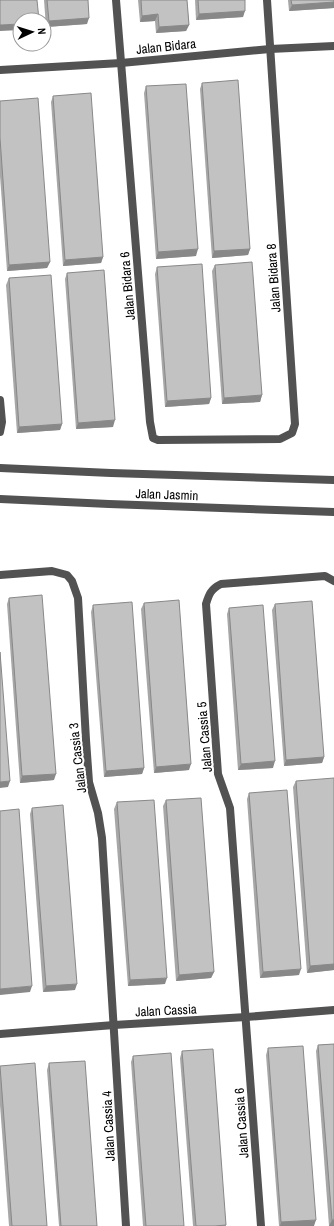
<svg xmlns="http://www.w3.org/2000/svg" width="334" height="1226" viewBox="0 0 334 1226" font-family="'Archivo Narrow',sans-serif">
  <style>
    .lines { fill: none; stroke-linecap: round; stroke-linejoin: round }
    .street { stroke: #525252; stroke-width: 8 }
    .wall { fill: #a7a7a7 }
    .shaded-wall { fill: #888 }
    .building { fill: #c2c2c2; stroke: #888 }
    .labels { text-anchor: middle; stroke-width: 4; stroke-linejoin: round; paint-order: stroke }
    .street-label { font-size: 13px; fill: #000; stroke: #fff }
  </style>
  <rect width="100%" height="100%" fill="#fff"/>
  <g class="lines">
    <!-- street -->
    <g class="street">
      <path d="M116 0 150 422 153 438 158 440 280 439 292 433 295 424 267 0"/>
      <path d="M0 70 121 63 270 49 334 46"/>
      <path d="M0 400 2 422 0 432"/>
      <path d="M0 468 111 473 334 480"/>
      <path d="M0 499 109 504 334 512"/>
      <path d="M0 575 52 571 67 575 72 581 78 598 86 740 89 782 98 813 102 838 126 1226"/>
      <path d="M0 1034 114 1025 246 1017 334 1010"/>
      <path d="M261 1226 230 808 218 774 206 604C209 594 211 589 221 584L325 576 334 581"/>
    </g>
  </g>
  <!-- wall -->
  <g class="wall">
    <path d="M44 0H88L87 24 46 27Z"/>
    <path d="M138 0H187L189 25 186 31 156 33 155 21 140 22Z"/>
    <path d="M195 0H245L243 17 196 20Z"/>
    <path d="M288 0H334V8L289 11Z"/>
    <path d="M202 83 250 249 248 255 212 258 200 89Z"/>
    <path d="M146 86 196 256 156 259 144 93Z"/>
    <path d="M53 96 103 257 101 263 63 266 51 102Z"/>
    <path d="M0 101 50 262 47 268 7 271 0 176Z"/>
    <path d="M215 265 262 395 260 402 222 404 212 271Z"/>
    <path d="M157 267 211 398 209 404 165 407 155 274Z"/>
    <path d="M67 273 113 427 76 429 65 279Z"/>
    <path d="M9 278 62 424 60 430 17 433 6 285Z"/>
    <path d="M9 598 54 780 20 783 7 604Z"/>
    <path d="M144 603 189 770 154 773 141 609Z"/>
    <path d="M275 604 324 757 322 763 284 766 272 610Z"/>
    <path d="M93 605 144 768 142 774 104 777 91 612Z"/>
    <path d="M229 608 273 768 238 770 227 614Z"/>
    <path d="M296 781 334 782V970L307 973 293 787Z"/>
    <path d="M249 793 299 975 260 978 247 799Z"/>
    <path d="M166 800 214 972 211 978 176 981 163 806Z"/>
    <path d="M117 802 165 984 128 986 114 809Z"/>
    <path d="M32 808 75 990 43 992 30 814Z"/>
    <path d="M334 1044V1226H329L316 1051 318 1045Z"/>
    <path d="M268 1048 314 1226H279L266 1055Z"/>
    <path d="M182 1051 226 1225V1226H193L180 1058Z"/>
    <path d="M133 1056 184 1226H143L131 1062Z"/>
    <path d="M49 1063 97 1226H59L47 1070Z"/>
    <path d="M0 1066 47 1226H9L0 1105Z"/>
  </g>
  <!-- shaded-wall -->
  <g class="shaded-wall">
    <path d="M334 2V8L289 11 292 5Z"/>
    <path d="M245 11 243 17 196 20 199 14Z"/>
    <path d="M158 14 155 21 140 22 142 16Z"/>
    <path d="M89 18 87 24 46 27 49 21Z"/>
    <path d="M20 24V30L0 31V25Z"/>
    <path d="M189 25 186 31 156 33 159 27Z"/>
    <path d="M198 249 196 256 156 259 158 252Z"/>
    <path d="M250 249 248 255 212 258 214 251Z"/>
    <path d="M103 257 101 263 63 266 65 260Z"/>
    <path d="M50 262 47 268 7 271 9 265Z"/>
    <path d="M262 395 260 402 222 404 224 398Z"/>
    <path d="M211 398 209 404 165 407 167 401Z"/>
    <path d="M115 420 113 427 76 429 78 423Z"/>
    <path d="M62 424 60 430 17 433 19 427Z"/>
    <path d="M324 757 322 763 284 766 286 760Z"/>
    <path d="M275 761 273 768 238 770 241 764Z"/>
    <path d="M191 764 189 770 154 773 156 767Z"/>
    <path d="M144 768 142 774 104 777 106 771Z"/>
    <path d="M56 774 54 780 20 783 22 776Z"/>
    <path d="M10 781 8 787 0 788V782Z"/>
    <path d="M334 964V970L307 973 310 966Z"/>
    <path d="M301 969 299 975 260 978 263 972Z"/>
    <path d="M214 972 211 978 176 981 179 975Z"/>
    <path d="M167 978 165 984 128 986 130 980Z"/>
    <path d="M77 984 75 990 43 992 46 986Z"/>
    <path d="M32 986 30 992 0 995V989Z"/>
    <path d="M316 1220 314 1226H280L281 1222Z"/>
    <path d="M332 1220H334V1226H329Z"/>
  </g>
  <!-- building -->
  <g class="building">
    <path d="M0 0H37L39 20H20V24L0 25Z"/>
    <path d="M47 0H88L89 18 49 21Z"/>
    <path d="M141 0H187L189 25 159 27 158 14 142 16Z"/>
    <path d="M198 0H245V11L199 14Z"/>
    <path d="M291 0H334V2L292 5Z"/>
    <path d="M238 80 250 249 214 251 202 83Z"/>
    <path d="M186 84 198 249 158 252 146 86Z"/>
    <path d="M91 93 103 257 65 260 53 96Z"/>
    <path d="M38 98 50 262 9 265 0 138V101Z"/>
    <path d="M252 262 262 395 224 398 215 265Z"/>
    <path d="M202 264 211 398 167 401 157 267Z"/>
    <path d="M104 270 115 420 78 423 67 273Z"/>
    <path d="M51 275 62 424 19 427 9 278Z"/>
    <path d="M42 595 56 774 22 776 9 598Z"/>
    <path d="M179 600 191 764 156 767 144 603Z"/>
    <path d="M312 601 324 757 286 760 275 604Z"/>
    <path d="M132 602 144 768 106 771 93 605Z"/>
    <path d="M263 605 275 761 241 764 229 608Z"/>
    <path d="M0 652 10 781 0 782Z"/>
    <path d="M334 778V964L310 966 296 781Z"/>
    <path d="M287 790 301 969 263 972 249 793Z"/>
    <path d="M201 798 214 972 179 975 166 800Z"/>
    <path d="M154 800 167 978 130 980 117 802Z"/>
    <path d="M63 805 77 984 46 986 32 808Z"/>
    <path d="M19 809 32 986 0 989V811Z"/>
    <path d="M334 1044V1220H332L318 1045Z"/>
    <path d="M303 1046 316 1220 281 1222 268 1048Z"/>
    <path d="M213 1049 226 1225 215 1226H196L182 1051Z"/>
    <path d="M171 1053 184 1226H146L133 1056Z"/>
    <path d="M85 1061 97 1226H61L49 1063Z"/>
    <path d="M35 1063 47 1226H12L0 1066Z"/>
  </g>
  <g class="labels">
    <!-- street labels -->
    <g class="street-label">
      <text transform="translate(166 46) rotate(-6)" y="5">Jalan Bidara</text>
      <text transform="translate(273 278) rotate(-94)" y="5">Jalan Bidara 8</text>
      <text transform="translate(127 286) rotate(-95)" y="5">Jalan Bidara 6</text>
      <text transform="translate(167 494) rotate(2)" y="5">Jalan Jasmin</text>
      <text transform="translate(204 737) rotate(-95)" y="5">Jalan Cassia 5</text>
      <text transform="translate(77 758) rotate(-97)" y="5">Jalan Cassia 3</text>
      <text transform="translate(166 1010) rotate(-3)" y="5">Jalan Cassia</text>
      <text transform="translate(241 1123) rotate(-94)" y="5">Jalan Cassia 6</text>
      <text transform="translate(108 1126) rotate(-93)" y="5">Jalan Cassia 4</text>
    </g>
  </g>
  <!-- north arrow -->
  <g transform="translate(32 32) rotate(86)"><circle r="19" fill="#ffffff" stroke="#999999"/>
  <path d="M0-3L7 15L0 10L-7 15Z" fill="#000000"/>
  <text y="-6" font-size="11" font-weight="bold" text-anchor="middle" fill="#000000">N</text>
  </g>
</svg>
